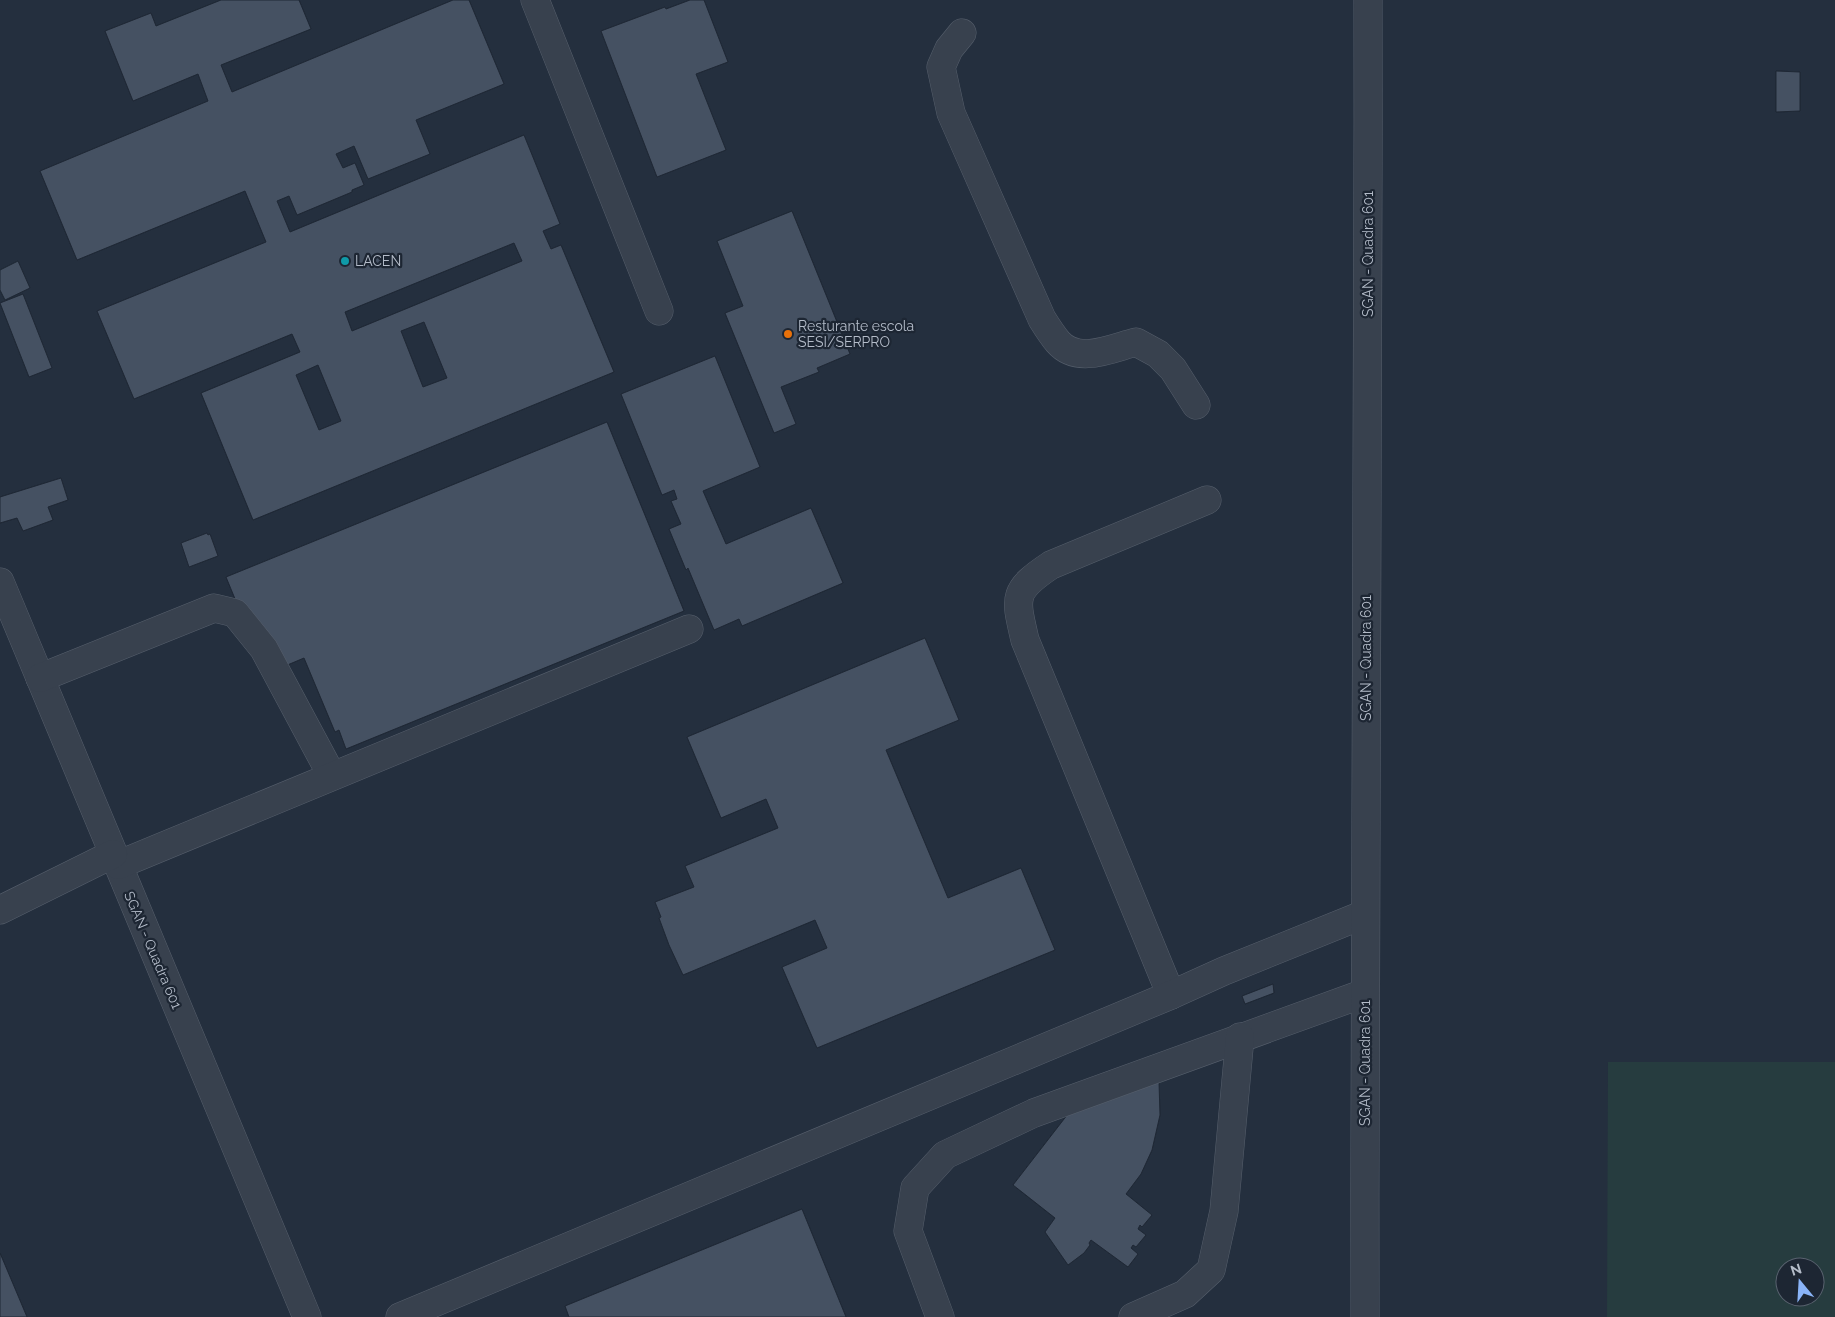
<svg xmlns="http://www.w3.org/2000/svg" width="1835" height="1317" viewBox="0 0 1835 1317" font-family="Raleway,sans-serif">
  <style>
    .green { fill: #263c3f; fill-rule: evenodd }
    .building { fill: #455162; stroke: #1f2835; fill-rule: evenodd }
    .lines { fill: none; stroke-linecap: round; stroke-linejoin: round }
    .minor-casing { stroke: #565f6c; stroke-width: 29 }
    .minor { stroke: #38414e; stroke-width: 28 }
    .culture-dot { fill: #0f9aa8; stroke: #1d2633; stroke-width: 2 }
    .food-dot { fill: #e8710a; stroke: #1d2633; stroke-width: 2 }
    .labels { text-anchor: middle; stroke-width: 4.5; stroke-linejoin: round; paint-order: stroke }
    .street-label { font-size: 14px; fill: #b4bcc9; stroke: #1d2633 }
    .poi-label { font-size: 14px; fill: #b4bcc9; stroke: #1d2633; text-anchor: start }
  </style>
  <rect width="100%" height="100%" fill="#242f3e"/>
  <!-- green -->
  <path class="green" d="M1608 1062H1835V1317H1607ZM1785 1267H1815V1297H1785Z"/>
  <!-- building -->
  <g class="building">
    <path d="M221 0H299L311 29 221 65 232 92 453 0H469L504 84 416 120 430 154 368 179 354 146 336 154 343 168 355 163 364 185 352 190V192L297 215 289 196 277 201 290 232 524 135 560 224 543 231 551 249 561 245 614 372 253 520 201 393 300 352 292 334 134 399 97 311 266 242 245 191 77 260 40 171 208 101 198 74 133 101 105 31 151 13 156 26ZM514 243 522 261 352 331 345 312ZM424 322 447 378 423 387 401 331ZM318 365 341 421 319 430 296 375Z"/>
    <path d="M221 0H299L311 29 221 65 232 92 453 0H469L504 84 416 120 430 154 368 179 354 146 336 154 343 168 355 163 364 185 352 190V192L297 215 289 196 277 201 290 232 524 135 560 224 543 231 551 249 561 245 614 372 253 520 201 393 300 352 292 334 134 399 97 311 266 242 245 191 77 260 40 171 208 101 198 74 133 101 105 31 151 13 156 26ZM514 243 522 261 352 331 345 312ZM424 322 447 378 423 387 401 331ZM318 365 341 421 319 430 296 375Z"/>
    <path d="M690 0H704L728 62 696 74 726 150 657 177 601 31 665 7 666 9Z"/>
    <path d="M690 0H704L728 62 696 74 726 150 657 177 601 31 665 7 666 9Z"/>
    <path d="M1776 71 1800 72V111L1776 112Z"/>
    <path d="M1776 71 1800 72V111L1776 112Z"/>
    <path d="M792 211 850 354 817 368 819 372 781 387 796 424 774 433 725 313 743 306 717 241Z"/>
    <path d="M792 211 850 354 817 368 819 372 781 387 796 424 774 433 725 313 743 306 717 241Z"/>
    <path d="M18 261 30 288 5 300 0 290V270Z"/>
    <path d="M18 261 30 288 5 300 0 290V270Z"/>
    <path d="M23 294 52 368 29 377 0 303Z"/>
    <path d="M23 294 52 368 29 377 0 303Z"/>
    <path d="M715 356 760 467 703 491 726 544 811 508 843 583 742 626 739 619 714 630 688 568 686 570 669 529 681 524 671 501 677 499 674 490 662 495 621 394Z"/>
    <path d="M715 356 760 467 703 491 726 544 811 508 843 583 742 626 739 619 714 630 688 568 686 570 669 529 681 524 671 501 677 499 674 490 662 495 621 394Z"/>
    <path d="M607 422 684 611 346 749 339 730 335 732 304 658 266 674 226 577Z"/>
    <path d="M607 422 684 611 346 749 339 730 335 732 304 658 266 674 226 577Z"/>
    <path d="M61 478 68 500 48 507 53 520 23 531 17 518 0 523V497Z"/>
    <path d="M61 478 68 500 48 507 53 520 23 531 17 518 0 523V497Z"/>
    <path d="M207 533 208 535 210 534 218 556 189 567 181 543Z"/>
    <path d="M207 533 208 535 210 534 218 556 189 567 181 543Z"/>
    <path d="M925 638 959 720 886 750 930 855 948 898 1021 868 1055 950 817 1048 782 967 827 948 815 920 683 975 669 945 659 918 661 917 655 902 694 887 685 866 778 828 766 799 721 818 687 737Z"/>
    <path d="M925 638 959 720 886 750 930 855 948 898 1021 868 1055 950 817 1048 782 967 827 948 815 920 683 975 669 945 659 918 661 917 655 902 694 887 685 866 778 828 766 799 721 818 687 737Z"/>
    <path d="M1273 984 1274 993 1245 1004 1242 996Z"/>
    <path d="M1273 984 1274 993 1245 1004 1242 996Z"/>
    <path d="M1159 1082 1160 1115 1152 1150 1141 1174 1126 1194 1152 1215 1142 1227 1140 1225 1138 1229 1146 1235 1136 1247 1133 1245 1131 1248 1138 1254 1128 1267 1091 1240 1089 1243 1090 1245 1084 1253 1068 1265 1045 1232 1055 1218 1013 1185 1071 1110Z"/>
    <path d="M1159 1082 1160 1115 1152 1150 1141 1174 1126 1194 1152 1215 1142 1227 1140 1225 1138 1229 1146 1235 1136 1247 1133 1245 1131 1248 1138 1254 1128 1267 1091 1240 1089 1243 1090 1245 1084 1253 1068 1265 1045 1232 1055 1218 1013 1185 1071 1110Z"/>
    <path d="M802 1209 846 1317H569L565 1306Z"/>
    <path d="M802 1209 846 1317H569L565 1306Z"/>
    <path d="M0 1253 27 1317H0Z"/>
    <path d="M0 1253 27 1317H0Z"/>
  </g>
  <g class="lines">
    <defs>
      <g id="minor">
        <path d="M535 0 659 311"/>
        <path d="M962 33 949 49 941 67 951 113 1042 319C1047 327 1052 335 1058 342 1078 365 1112 348 1136 342L1158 354 1173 369 1196 405"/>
        <path d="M0 582 307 1317"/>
        <path d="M40 678 214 608 235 613 264 649 332 776"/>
        <path d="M118 865 689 629"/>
        <path d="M0 910 113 854"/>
        <path d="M1171 995 1025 640C1015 597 1012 591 1051 565L1207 500"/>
        <path d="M400 1317 1171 995 1224 971 1365 914"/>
        <path d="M940 1317 908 1231 915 1188 945 1155 1034 1113 1365 993"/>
        <path d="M1133 1317 1185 1294 1211 1270 1224 1211 1240 1037"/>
        <path d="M1365 1317C1364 878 1369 439 1368 0"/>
      </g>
    </defs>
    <!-- minor casing -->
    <use href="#minor" class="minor-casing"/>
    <!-- minor -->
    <use href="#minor" class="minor"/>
  </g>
  <!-- markers -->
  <circle class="culture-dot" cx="345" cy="261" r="5"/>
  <circle class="food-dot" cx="788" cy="334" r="5"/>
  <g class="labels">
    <!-- street labels -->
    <g class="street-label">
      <text transform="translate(1368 254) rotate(-90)" y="5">SGAN - Quadra 601</text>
      <text transform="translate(1366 658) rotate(-90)" y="5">SGAN - Quadra 601</text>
      <text transform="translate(153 950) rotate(67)" y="5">SGAN - Quadra 601</text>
      <text transform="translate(1365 1063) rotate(-90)" y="5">SGAN - Quadra 601</text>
    </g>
    <!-- poi labels -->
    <g class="poi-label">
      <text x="355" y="266">LACEN</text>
      <text x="798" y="331">Resturante escola<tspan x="798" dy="16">SESI/SERPRO</tspan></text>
    </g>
  </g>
  <!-- north arrow -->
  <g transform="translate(1800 1282) rotate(342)"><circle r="24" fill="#1d2633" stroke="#59626f"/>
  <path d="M0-4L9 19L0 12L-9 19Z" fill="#8ab4f8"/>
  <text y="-8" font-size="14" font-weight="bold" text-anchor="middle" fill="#b4bcc9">N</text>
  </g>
</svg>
